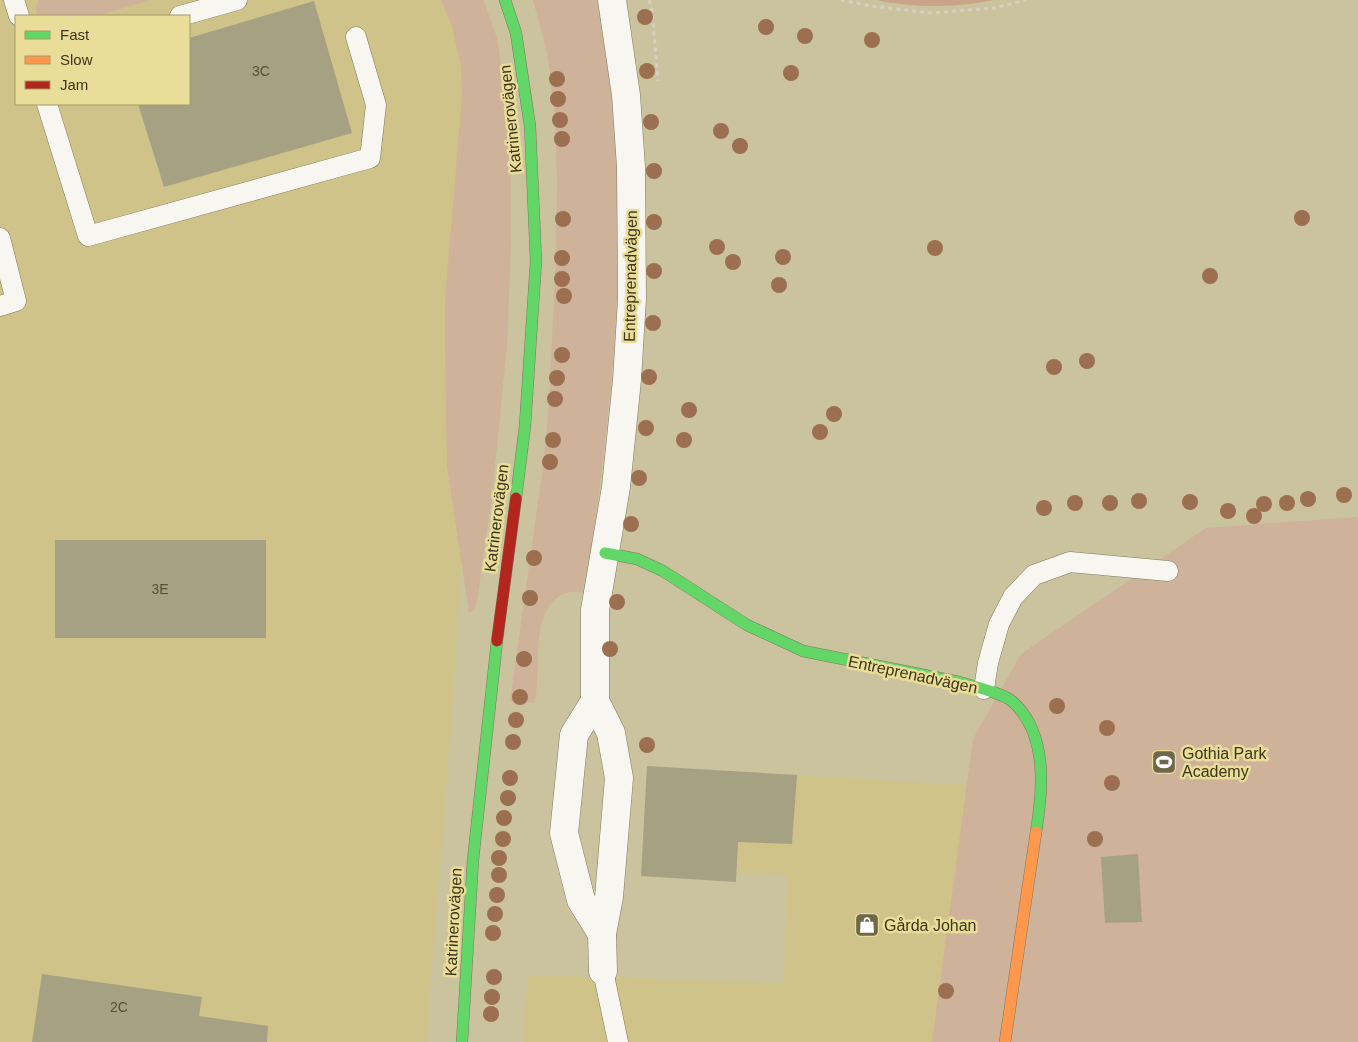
<svg xmlns="http://www.w3.org/2000/svg" width="1358" height="1042" viewBox="0 0 1358 1042" font-family="Arial,sans-serif">
  <style>
    .built { fill: #cfc389; fill-rule: evenodd }
    .green { fill: #ceb29a }
    .forest { fill: #c9a488 }
    .building { fill: #a7a184 }
    .lines { fill: none; stroke-linecap: round; stroke-linejoin: round }
    .lane-casing { stroke: #7e795e; stroke-width: 21 }
    .street-casing { stroke: #7e795e; stroke-width: 29 }
    .fast-casing { stroke: #7e795e; stroke-width: 12 }
    .slow-casing { stroke: #7e795e; stroke-width: 12 }
    .jam-casing { stroke: #7e795e; stroke-width: 12 }
    .path { stroke: #d4d1c4; stroke-width: 3; stroke-dasharray: 4 4; stroke-linecap: butt }
    .lane { stroke: #f7f6f0; stroke-width: 20 }
    .street { stroke: #f7f6f0; stroke-width: 28 }
    .fast { stroke: #63d668; stroke-width: 11 }
    .slow { stroke: #ff974d; stroke-width: 11 }
    .jam { stroke: #b3261e; stroke-width: 11 }
    .tree { fill: #9c6f50 }
    .labels { text-anchor: middle; stroke-width: 5; stroke-linejoin: round; paint-order: stroke }
    .number-label { font-size: 14px; fill: #575134 }
    .street-label { font-size: 16px; fill: #3c361a; stroke: #eadd99 }
    .poi-label { font-size: 16px; fill: #3c361a; stroke: #eadd99; text-anchor: start }
  </style>
  <rect width="100%" height="100%" fill="#cbc39e"/>
  <!-- built -->
  <g class="built">
    <path d="M0 0H479L464 506 452 713 426 1042H0ZM16 16H189V104H16Z"/>
    <path d="M797 775 967 785 932 1042H523L528 975 784 983 788 875 736 872 738 842 792 844Z"/>
  </g>
  <!-- green -->
  <g class="green">
    <path d="M38 0H151L96 16H38L36 9Z"/>
    <path d="M441 0H483L484 1 497 38 509 124 511 179V246L507 345 492 496 477 602 473 610 469 613 447 466 445 349V300L458 145 462 93 461 68 452 26Z"/>
    <path d="M533 0H596L601 12C609 73 617 134 618 197 622 330 603 461 586 593 579 592 570 591 563 594 534 608 539 654 537 680 536 688 537 696 534 703L510 701 542 474 548 418 556 260 557 178 555 117 550 72 546 48Z"/>
    <path d="M1358 517V1042H932L973 739 1021 654 1206 528Z"/>
  </g>
  <!-- forest -->
  <path class="forest" d="M876 0H994C955 8 914 8 876 0Z"/>
  <!-- building -->
  <g class="building">
    <path d="M314 1 352 133 164 187 138 104H189V38Z"/>
    <rect x="55" y="540" width="211" height="98"/>
    <path d="M647 766 797 775 792 844 738 842 736 882 641 876Z"/>
    <path d="M1138 854 1142 922 1105 923 1101 857Z"/>
    <path d="M42 974 202 997 199 1016 268 1026 267 1042H32Z"/>
  </g>
  <g class="lines">
    <defs>
      <g id="lane">
        <path d="M14 0 19 16"/>
        <path d="M180 16 237 0"/>
        <path d="M47 104 88 236 370 158 376 105 356 37"/>
        <path d="M0 238 16 301 0 306"/>
        <path d="M984 689 988 663 999 624 1013 597 1034 575 1070 562 1168 571"/>
        <path d="M603 971 618 1042"/>
      </g>
      <g id="street">
        <path d="M595 701 574 735 564 833 581 900 602 934"/>
        <path d="M603 971 602 934 609 897 619 778 611 733 595 701V610L616 487 627 380 632 299 631 167 626 95 612 0"/>
      </g>
      <g id="fast">
        <path d="M505 0 516 33 530 126 536 261 525 426 516 498"/>
        <path d="M605 553 637 559 663 571 747 625 803 651 959 682C972 686 1003 693 1013 702 1048 734 1043 790 1036 832"/>
        <path d="M462 1042 473 860 497 641"/>
      </g>
      <path id="slow" d="M1005 1042 1036 832"/>
      <path id="jam" d="M497 641 516 498"/>
    </defs>
    <!-- lane casing -->
    <use href="#lane" class="lane-casing"/>
    <!-- street casing -->
    <use href="#street" class="street-casing"/>
    <!-- fast casing -->
    <use href="#fast" class="fast-casing"/>
    <!-- slow casing -->
    <use href="#slow" class="slow-casing"/>
    <!-- jam casing -->
    <use href="#jam" class="jam-casing"/>
    <!-- path -->
    <g class="path">
      <path d="M649 0 652 10 658 81"/>
      <path d="M841 0 871 6 931 13 995 8 1026 0"/>
    </g>
    <!-- lane -->
    <use href="#lane" class="lane"/>
    <!-- street -->
    <use href="#street" class="street"/>
    <!-- fast -->
    <use href="#fast" class="fast"/>
    <!-- slow -->
    <use href="#slow" class="slow"/>
    <!-- jam -->
    <use href="#jam" class="jam"/>
  </g>
  <!-- trees -->
  <g class="tree">
    <circle cx="645" cy="17" r="8"/>
    <circle cx="766" cy="27" r="8"/>
    <circle cx="805" cy="36" r="8"/>
    <circle cx="872" cy="40" r="8"/>
    <circle cx="647" cy="71" r="8"/>
    <circle cx="791" cy="73" r="8"/>
    <circle cx="557" cy="79" r="8"/>
    <circle cx="558" cy="99" r="8"/>
    <circle cx="560" cy="120" r="8"/>
    <circle cx="651" cy="122" r="8"/>
    <circle cx="721" cy="131" r="8"/>
    <circle cx="562" cy="139" r="8"/>
    <circle cx="740" cy="146" r="8"/>
    <circle cx="654" cy="171" r="8"/>
    <circle cx="1302" cy="218" r="8"/>
    <circle cx="563" cy="219" r="8"/>
    <circle cx="654" cy="222" r="8"/>
    <circle cx="717" cy="247" r="8"/>
    <circle cx="935" cy="248" r="8"/>
    <circle cx="783" cy="257" r="8"/>
    <circle cx="562" cy="258" r="8"/>
    <circle cx="733" cy="262" r="8"/>
    <circle cx="654" cy="271" r="8"/>
    <circle cx="1210" cy="276" r="8"/>
    <circle cx="562" cy="279" r="8"/>
    <circle cx="779" cy="285" r="8"/>
    <circle cx="564" cy="296" r="8"/>
    <circle cx="653" cy="323" r="8"/>
    <circle cx="562" cy="355" r="8"/>
    <circle cx="1087" cy="361" r="8"/>
    <circle cx="1054" cy="367" r="8"/>
    <circle cx="649" cy="377" r="8"/>
    <circle cx="557" cy="378" r="8"/>
    <circle cx="555" cy="399" r="8"/>
    <circle cx="689" cy="410" r="8"/>
    <circle cx="834" cy="414" r="8"/>
    <circle cx="646" cy="428" r="8"/>
    <circle cx="820" cy="432" r="8"/>
    <circle cx="553" cy="440" r="8"/>
    <circle cx="684" cy="440" r="8"/>
    <circle cx="550" cy="462" r="8"/>
    <circle cx="639" cy="478" r="8"/>
    <circle cx="1344" cy="495" r="8"/>
    <circle cx="1308" cy="499" r="8"/>
    <circle cx="1139" cy="501" r="8"/>
    <circle cx="1190" cy="502" r="8"/>
    <circle cx="1075" cy="503" r="8"/>
    <circle cx="1110" cy="503" r="8"/>
    <circle cx="1287" cy="503" r="8"/>
    <circle cx="1264" cy="504" r="8"/>
    <circle cx="1044" cy="508" r="8"/>
    <circle cx="1228" cy="511" r="8"/>
    <circle cx="1254" cy="516" r="8"/>
    <circle cx="631" cy="524" r="8"/>
    <circle cx="534" cy="558" r="8"/>
    <circle cx="530" cy="598" r="8"/>
    <circle cx="617" cy="602" r="8"/>
    <circle cx="610" cy="649" r="8"/>
    <circle cx="524" cy="659" r="8"/>
    <circle cx="520" cy="697" r="8"/>
    <circle cx="1057" cy="706" r="8"/>
    <circle cx="516" cy="720" r="8"/>
    <circle cx="1107" cy="728" r="8"/>
    <circle cx="513" cy="742" r="8"/>
    <circle cx="647" cy="745" r="8"/>
    <circle cx="510" cy="778" r="8"/>
    <circle cx="1112" cy="783" r="8"/>
    <circle cx="508" cy="798" r="8"/>
    <circle cx="504" cy="818" r="8"/>
    <circle cx="503" cy="839" r="8"/>
    <circle cx="1095" cy="839" r="8"/>
    <circle cx="499" cy="858" r="8"/>
    <circle cx="499" cy="875" r="8"/>
    <circle cx="497" cy="895" r="8"/>
    <circle cx="495" cy="914" r="8"/>
    <circle cx="493" cy="933" r="8"/>
    <circle cx="494" cy="977" r="8"/>
    <circle cx="946" cy="991" r="8"/>
    <circle cx="492" cy="997" r="8"/>
    <circle cx="491" cy="1014" r="8"/>
  </g>
  <!-- icons -->
  <defs>
    <symbol id="stadium-square" viewBox="-11 -11 22 22"><rect x="-9" y="-9" width="18" height="18" rx="4" fill="#6e6748" stroke="#eadd99"/><path d="M0-5a6.5 5 0 1 0 0 10a6.5 5 0 1 0 0-10ZM-3.5-1.8h7v3.6h-7Z" fill="#fff"/></symbol>
    <symbol id="shop-square" viewBox="-11 -11 22 22"><rect x="-9" y="-9" width="18" height="18" rx="4" fill="#6e6748" stroke="#eadd99"/><path d="M-5-2.5h2.3a2.7 3.5 0 0 1 5.4 0H5L5.5 6h-11ZM-1.5-2.5h3a1.5 2.3 0 0 0-3 0Z" fill="#fff"/></symbol>
  </defs>
  <g fill-rule="evenodd">
    <use href="#stadium-square" x="1150" y="748" width="28" height="28"/>
    <use href="#shop-square" x="853" y="911" width="28" height="28"/>
  </g>
  <g class="labels">
    <!-- number labels -->
    <g class="number-label">
      <text x="261" y="76">3C</text>
      <text x="160" y="594">3E</text>
      <text x="119" y="1012">2C</text>
    </g>
    <!-- street labels -->
    <g class="street-label">
      <text transform="translate(510 119) rotate(-96)" y="6">Katrinerovägen</text>
      <text transform="translate(630 276) rotate(-89)" y="6">Entreprenadvägen</text>
      <text transform="translate(496 518) rotate(-83)" y="6">Katrinerovägen</text>
      <text transform="translate(913 674) rotate(12)" y="6">Entreprenadvägen</text>
      <text transform="translate(453 922) rotate(-87)" y="6">Katrinerovägen</text>
    </g>
    <!-- poi labels -->
    <g class="poi-label">
      <text x="1182" y="759">Gothia Park<tspan x="1182" dy="18">Academy</tspan></text>
      <text x="884" y="931">Gårda Johan</text>
    </g>
  </g>
  <!-- legend -->
  <rect x="15" y="15" width="175" height="90" fill="#eadd99" stroke="#a49a66"/>
  <rect x="25" y="31" width="25" height="8" fill="#63d668" stroke="#a49a66"/>
  <text x="60" y="40" font-size="15" fill="#3c361a">Fast</text>
  <rect x="25" y="56" width="25" height="8" fill="#ff974d" stroke="#a49a66"/>
  <text x="60" y="65" font-size="15" fill="#3c361a">Slow</text>
  <rect x="25" y="81" width="25" height="8" fill="#b3261e" stroke="#a49a66"/>
  <text x="60" y="90" font-size="15" fill="#3c361a">Jam</text>
</svg>
